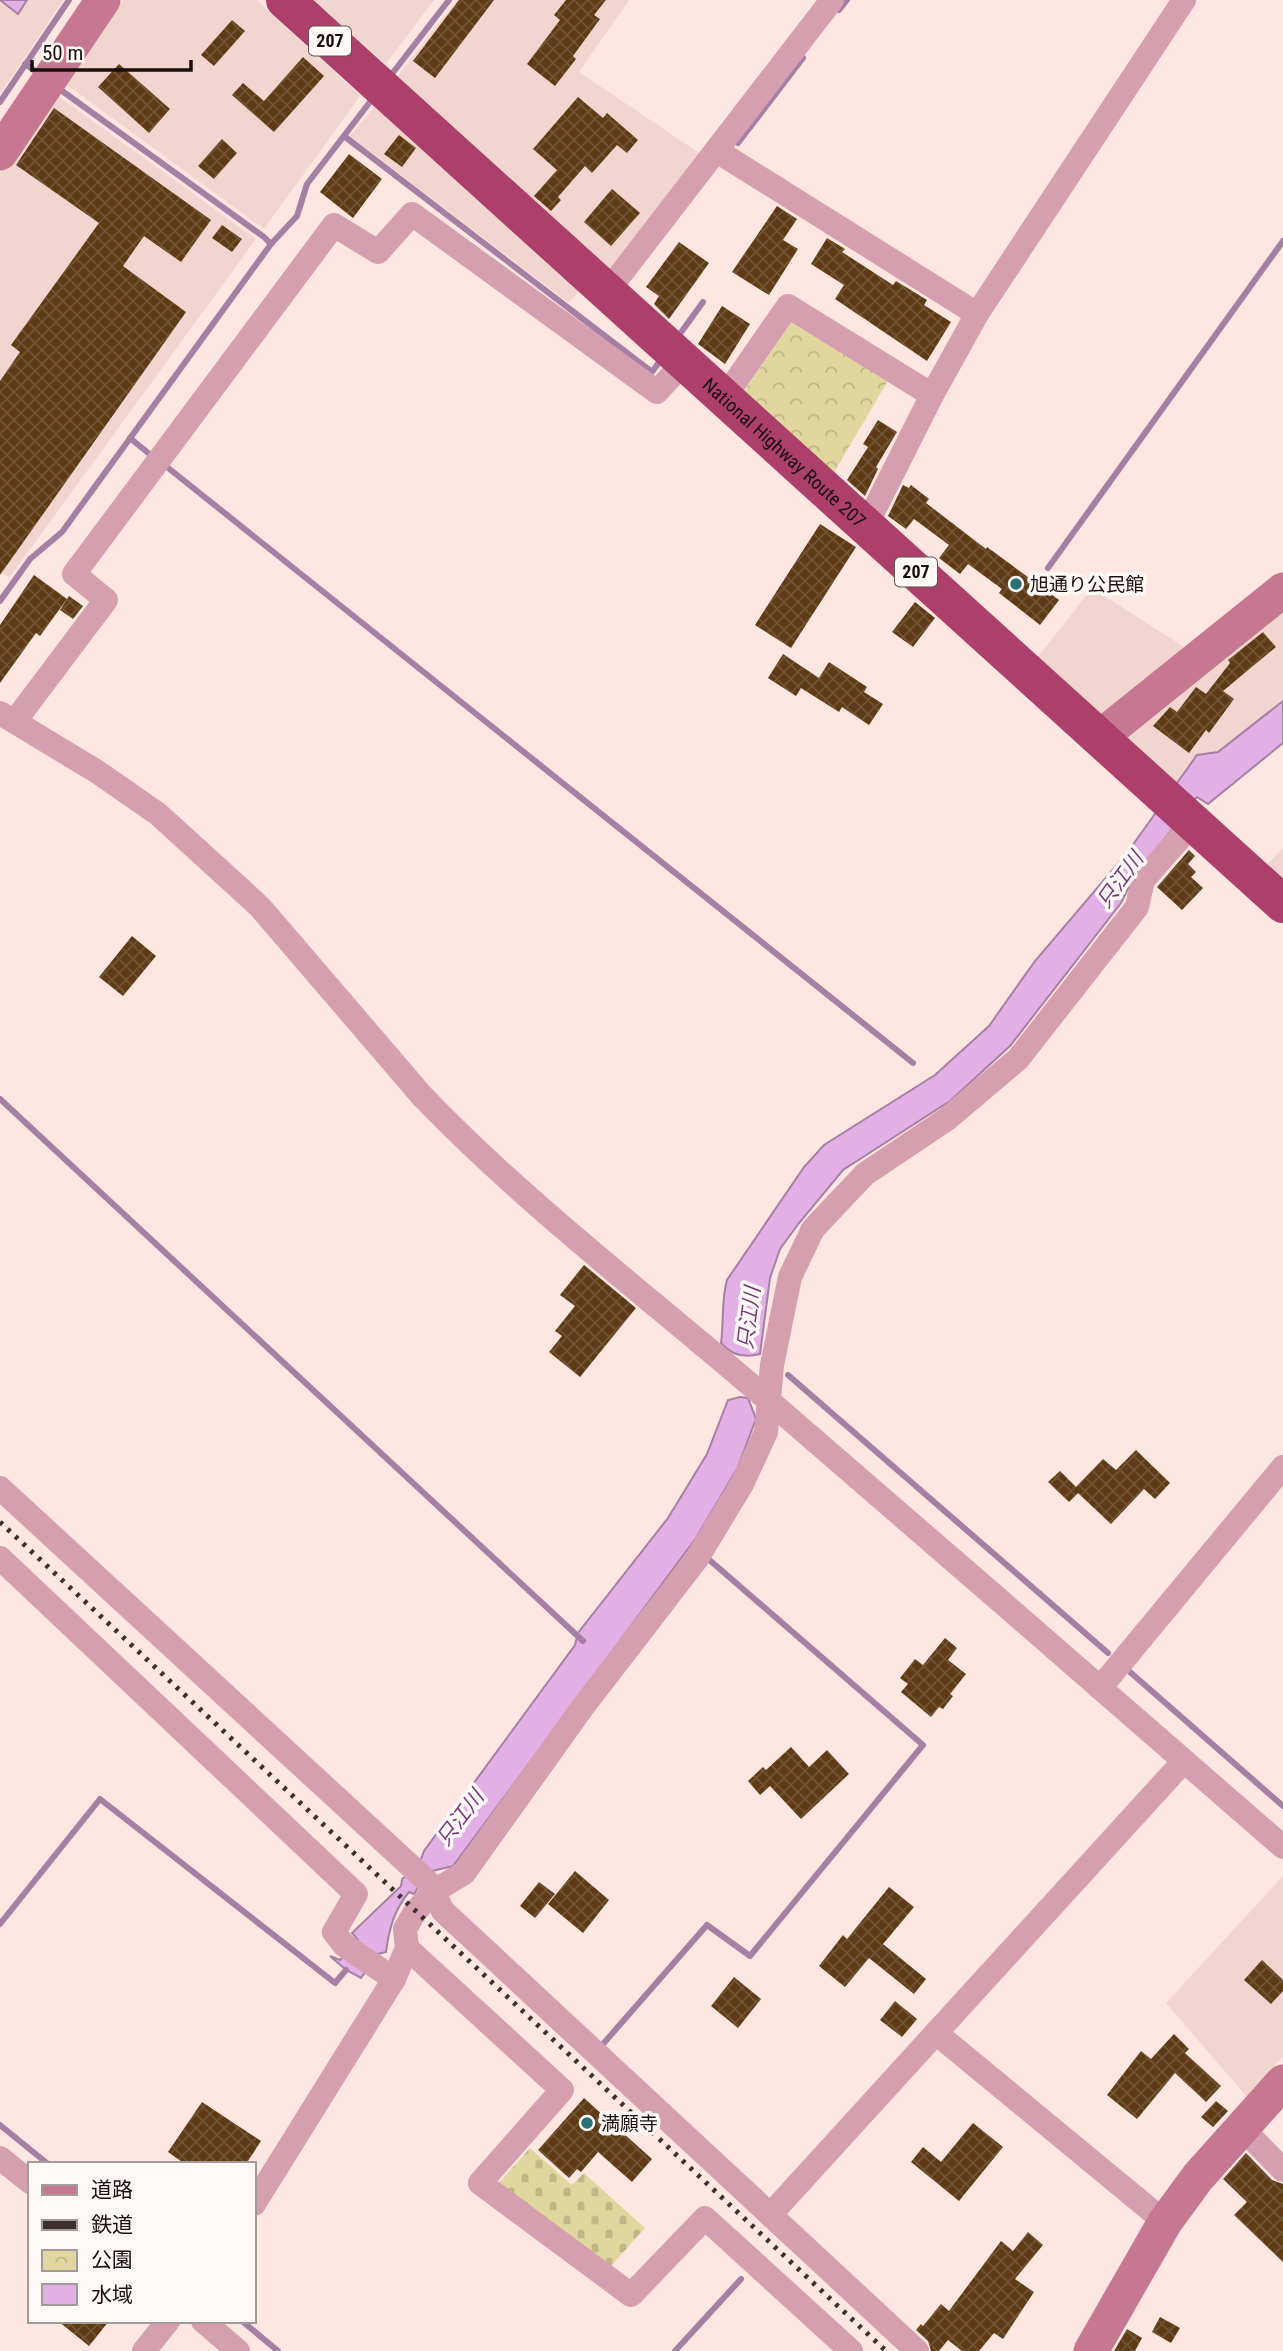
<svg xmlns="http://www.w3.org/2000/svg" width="1283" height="2351" viewBox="0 0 1283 2351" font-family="'Roboto Condensed','Noto Sans JP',sans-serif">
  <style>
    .built { fill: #f2d5cf }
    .cemetery { fill: url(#cemetery-stones) }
    .park { fill: url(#park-crowns) }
    .water { fill: #e2b0e4; stroke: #a680a4; stroke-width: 2 }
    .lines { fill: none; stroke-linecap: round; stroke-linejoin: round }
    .stream { stroke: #a680a4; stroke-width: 6 }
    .building { fill: url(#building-cross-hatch) }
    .street { stroke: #d59fb0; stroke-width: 24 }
    .secondary { stroke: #c67892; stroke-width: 35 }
    .highway { stroke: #ad3f6b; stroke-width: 38 }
    .rail { stroke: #3c302d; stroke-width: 5; stroke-dasharray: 3.5 7; stroke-linecap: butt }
    .poi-dot { fill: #277276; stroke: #fef8f7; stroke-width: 2.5 }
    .labels { text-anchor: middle; stroke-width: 7; stroke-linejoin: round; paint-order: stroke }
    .shield { fill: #fef8f7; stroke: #5e5553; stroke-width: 2 }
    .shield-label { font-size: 18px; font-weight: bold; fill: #190f0d }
    .street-label { font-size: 19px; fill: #190f0d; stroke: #fef8f7 }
    .poi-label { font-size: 19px; fill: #190f0d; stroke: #fef8f7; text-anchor: start }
    .water-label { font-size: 21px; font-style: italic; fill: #753a79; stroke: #fef8f7 }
  </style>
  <defs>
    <pattern id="cemetery-stones" width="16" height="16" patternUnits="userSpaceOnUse" patternTransform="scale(1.75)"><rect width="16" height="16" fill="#e1d79e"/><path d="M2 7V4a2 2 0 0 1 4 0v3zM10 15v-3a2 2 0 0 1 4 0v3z" fill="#c0b787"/></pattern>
    <pattern id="park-crowns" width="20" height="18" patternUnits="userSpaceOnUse" patternTransform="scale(1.75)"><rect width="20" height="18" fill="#e1d79e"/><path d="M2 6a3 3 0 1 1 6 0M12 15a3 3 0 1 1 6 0" fill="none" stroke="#c0b787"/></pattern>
    <pattern id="building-cross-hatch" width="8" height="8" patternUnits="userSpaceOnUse" patternTransform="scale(1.75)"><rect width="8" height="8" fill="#5e3b14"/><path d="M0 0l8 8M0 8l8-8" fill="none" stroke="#705434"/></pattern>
  </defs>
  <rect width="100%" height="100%" fill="#fee6e1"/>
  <!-- built -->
  <g class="built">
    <path d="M0 0H63L0 94Z"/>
    <path d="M123 0H257L360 96 264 229 63 82Z"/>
    <path d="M313 0H434L386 64Z"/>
    <path d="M457 0H629L579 72 708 159 612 275 394 81Z"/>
    <path d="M54 93 256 239 9 578 0 571V174Z"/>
    <path d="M375 106 580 290 569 303 350 136Z"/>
    <path d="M1092 588 1184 647 1283 604V707L1177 792 1034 662Z"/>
    <path d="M1283 848V880L1267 865Z"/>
    <path d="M1283 1876V2056L1247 2097 1166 2003Z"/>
  </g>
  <!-- cemetery -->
  <path class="cemetery" d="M530 2148 572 2185 584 2173 645 2228 611 2266 499 2183Z"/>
  <!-- park -->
  <path class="park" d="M793 320 889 379 832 476 742 394Z"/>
  <!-- water -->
  <g class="water">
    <path d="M0 0H27L18 14Z"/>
    <path d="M1283 701V743L1208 804 1197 797 1133 879 1121 903 1010 1046 950 1101 843 1170 799 1223 780 1249 770 1278 760 1354C745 1358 732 1356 721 1343 724 1322 721 1301 727 1280L804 1167 824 1145 935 1075 989 1026 1035 961 1127 853 1197 755 1218 752Z"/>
    <path d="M740 1397 748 1398 756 1419 737 1469 696 1538 453 1866 428 1872 414 1894 409 1892C394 1910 389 1929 386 1952L378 1954 361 1978 346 1970 330 1956 340 1960 358 1940 352 1933 401 1886 402 1879 418 1867 424 1851 575 1645 578 1633 668 1518 707 1454 728 1400Z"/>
  </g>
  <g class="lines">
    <!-- stream -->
    <g class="stream">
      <path d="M839 10 847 0"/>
      <path d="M25 64 41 75"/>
      <path d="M388 79 449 0"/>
      <path d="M0 102 69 0"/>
      <path d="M344 136 652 372 662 358"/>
      <path d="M738 143 803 58"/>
      <path d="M271 244 297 216 307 184 373 98"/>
      <path d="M677 338 703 302"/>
      <path d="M130 438 153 457"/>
      <path d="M162 463 913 1063"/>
      <path d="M1048 568 1283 241"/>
      <path d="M0 601 30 559 62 532 271 244 264 237 58 88"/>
      <path d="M0 1099 583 1641"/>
      <path d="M788 1375 1108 1653"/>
      <path d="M1130 1672 1283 1806"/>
      <path d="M0 1924 100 1799 335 1983 346 1970"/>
      <path d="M603 2044 707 1925 750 1956 923 1745 706 1557"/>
      <path d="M0 2125 48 2164"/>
      <path d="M242 2321 278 2351"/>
      <path d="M675 2351 741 2279"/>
    </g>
  </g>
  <!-- building -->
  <g class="building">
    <path d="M459 0H494L435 78 413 61Z"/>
    <path d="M566 0H606L594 15 600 19 573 56 576 59 555 86 527 64 560 20 554 15Z"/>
    <path d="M232 20 245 31 214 66 201 55Z"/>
    <path d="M303 57 324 76 274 132 232 95 243 83 264 101Z"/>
    <path d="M119 64 170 109 149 133 98 87Z"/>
    <path d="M578 97 603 118 607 113 638 140 627 153 617 145 592 173 585 166 558 197 561 200 551 211 534 196 557 170 533 149Z"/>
    <path d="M54 108 211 220 181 262 144 236 123 266 186 312 0 575V381L20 352 11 345 99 223 16 165Z"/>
    <path d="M399 135 416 148 402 167 384 154Z"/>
    <path d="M222 139 237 153 214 179 198 166Z"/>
    <path d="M349 154 382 179 353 218 320 192Z"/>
    <path d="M612 189 640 213 611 246 584 222Z"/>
    <path d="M777 206 797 219 783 240 798 249 769 295 732 272Z"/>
    <path d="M222 225 242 239 232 252 212 238Z"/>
    <path d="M827 238 845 249 842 252 893 285 896 281 927 300 924 305 951 322 927 361 835 299 844 285 811 264Z"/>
    <path d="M679 242 709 263 669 319 654 304 659 296 646 287Z"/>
    <path d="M722 306 750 324 725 364 698 344Z"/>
    <path d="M878 420 897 432 876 467 878 469 865 496 847 480 868 447 863 444Z"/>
    <path d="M903 485 909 488 911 485 929 499 926 503 986 549 987 547 1059 600 1040 625 999 593 1002 589 968 564 960 574 939 558 949 545 914 519 906 529 888 516Z"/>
    <path d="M820 524 856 547 791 648 755 625Z"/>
    <path d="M34 575 67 599 40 636 36 633 0 683V625Z"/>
    <path d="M69 596 83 606 73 619 60 610Z"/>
    <path d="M915 602 935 618 913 647 892 632Z"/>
    <path d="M1263 632 1276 647 1223 691 1234 699 1209 733 1206 730 1189 753 1153 726 1170 707 1177 712 1196 687 1206 694 1230 663 1228 660Z"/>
    <path d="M783 654 819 678 829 662 867 687 864 692 883 704 869 725 842 707 839 712 801 688 796 696 768 678Z"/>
    <path d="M1189 850 1195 856 1188 864 1196 872 1191 877 1203 888 1182 910 1157 887Z"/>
    <path d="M132 936 156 956 123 996 99 977Z"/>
    <path d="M584 1265 636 1308 580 1377 549 1352 562 1336 555 1331 575 1306 560 1295Z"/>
    <path d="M1136 1450 1170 1483 1155 1499 1144 1489 1111 1524 1078 1493 1069 1502 1048 1482 1060 1471 1076 1487 1103 1459 1116 1470Z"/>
    <path d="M945 1638 957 1648 948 1660 966 1674 950 1694 953 1696 943 1709 939 1707 931 1717 901 1692 908 1684 900 1678 915 1659 923 1665Z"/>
    <path d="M791 1747 809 1767 827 1750 849 1774 801 1819 770 1786 760 1795 748 1781 763 1767 766 1770Z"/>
    <path d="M575 1871 609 1900 583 1933 548 1904Z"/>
    <path d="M539 1882 555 1894 535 1918 520 1906Z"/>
    <path d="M889 1887 914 1907 883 1944 926 1979 914 1994 869 1958 845 1987 819 1966 843 1935 847 1939Z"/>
    <path d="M1262 1960 1283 1980V1991L1271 2004 1244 1980Z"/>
    <path d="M734 1977 761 1999 738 2028 711 2006Z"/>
    <path d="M895 2001 917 2019 902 2037 880 2020Z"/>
    <path d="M1174 2034 1189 2049 1185 2053 1221 2086 1206 2102 1175 2073 1137 2119 1107 2095 1141 2051 1151 2059Z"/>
    <path d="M584 2098 652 2159 632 2182 598 2152 581 2172 577 2169 569 2178 538 2150Z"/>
    <path d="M1216 2101 1228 2111 1213 2127 1201 2117Z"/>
    <path d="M202 2102 261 2141 246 2164H185L168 2152Z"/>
    <path d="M973 2123 1003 2147 959 2201 911 2162 923 2147 941 2162Z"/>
    <path d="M1246 2153 1272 2180 1283 2184V2262L1234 2215 1247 2202 1223 2179Z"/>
    <path d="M1028 2232 1043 2245 1015 2279 1034 2292 1003 2339 994 2333 979 2351H962L948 2340 939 2351H931L928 2341 916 2330 921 2324 923 2326 941 2304 949 2311 1001 2241 1013 2251Z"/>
    <path d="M1160 2317 1180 2328 1171 2343 1152 2332Z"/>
    <path d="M58 2321H109L89 2346Z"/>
    <path d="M1127 2329 1142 2338 1135 2351H1114Z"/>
  </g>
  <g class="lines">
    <!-- street -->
    <g class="street">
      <path d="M717 151 977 314"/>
      <path d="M607 292 832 0"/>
      <path d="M724 398 788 306 932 395"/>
      <path d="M866 526 932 395 977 314 1184 0"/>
      <path d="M0 713 96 771 158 814 260 907 422 1096C524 1202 642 1292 754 1388 931 1540 1107 1694 1283 1847"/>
      <path d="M15 721 106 600 74 574 334 225 378 252 412 214 657 392 684 362"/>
      <path d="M0 1488 428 1882 443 1911 917 2351"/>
      <path d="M0 1558 356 1894 334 1932 344 1945 394 1979"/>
      <path d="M1100 1688 1283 1467"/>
      <path d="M407 1948 562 2090 480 2183 631 2295 705 2218 851 2351"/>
      <path d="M936 2033 1165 2222"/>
      <path d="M1242 2128 1283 2170"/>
      <path d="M0 2158 30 2182"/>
      <path d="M254 2204 394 1979 407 1948 405 1929 415 1912 433 1892 464 1873 582 1708 696 1560 742 1484 766 1432 772 1365 790 1277 813 1229 865 1174 947 1119 1018 1059 1137 907 1143 880 1193 823"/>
      <path d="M770 2215 1184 1761"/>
      <path d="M203 2321 238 2351"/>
      <path d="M144 2351 168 2321"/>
    </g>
    <!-- secondary -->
    <g class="secondary">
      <path d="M0 153 103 0"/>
      <path d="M1099 738 1283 590"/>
      <path d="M1091 2351 1165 2222 1198 2177 1283 2082"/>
    </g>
    <!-- highway -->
    <path class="highway" id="s1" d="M285 0 1283 904"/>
    <!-- rail -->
    <path class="rail" d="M0 1522 886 2351"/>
  </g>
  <!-- markers -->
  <g class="poi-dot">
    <circle cx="1016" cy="584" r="7"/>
    <circle cx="587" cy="2123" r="7"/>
  </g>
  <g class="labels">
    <!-- shield labels -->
    <g class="shield">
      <rect x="309" y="26.5" width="42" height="29" rx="5"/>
      <rect x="895" y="557.5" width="42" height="29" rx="5"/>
    </g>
    <g class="shield-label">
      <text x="330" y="47">207</text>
      <text x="916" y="578">207</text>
    </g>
    <!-- street labels -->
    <g class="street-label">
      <text dy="7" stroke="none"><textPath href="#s1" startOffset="674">National Highway Route 207</textPath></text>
    </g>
    <!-- poi labels -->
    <g class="poi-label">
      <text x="1030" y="591">旭通り公民館</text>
      <text x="601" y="2130">満願寺</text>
    </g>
    <!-- water labels -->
    <g class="water-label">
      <text transform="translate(1120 880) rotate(-54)" y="7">只江川</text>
      <text transform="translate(749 1318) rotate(-83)" y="7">只江川</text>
      <text transform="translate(460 1818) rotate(-53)" y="7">只江川</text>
    </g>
  </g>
  <!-- legend -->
  <rect x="28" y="2162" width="228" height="161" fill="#fef8f7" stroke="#a29b99" stroke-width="2"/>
  <rect x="42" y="2185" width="35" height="10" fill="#c67892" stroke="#a29b99" stroke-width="2"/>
  <text x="91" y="2197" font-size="21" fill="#190f0d">道路</text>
  <rect x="42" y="2220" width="35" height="10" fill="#3c302d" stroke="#a29b99" stroke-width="2"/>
  <text x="91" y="2232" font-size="21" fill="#190f0d">鉄道</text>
  <rect x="42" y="2250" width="35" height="21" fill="url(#park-crowns)" stroke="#a29b99" stroke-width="2"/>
  <text x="91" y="2267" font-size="21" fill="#190f0d">公園</text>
  <rect x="42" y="2284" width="35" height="21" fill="#e2b0e4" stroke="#a29b99" stroke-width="2"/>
  <text x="91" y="2302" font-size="21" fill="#190f0d">水域</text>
  <!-- scale -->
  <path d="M32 60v10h159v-10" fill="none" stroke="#190f0d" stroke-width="3.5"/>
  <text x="42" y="60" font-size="21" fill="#190f0d" stroke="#fef8f7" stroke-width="5" paint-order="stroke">50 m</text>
</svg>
